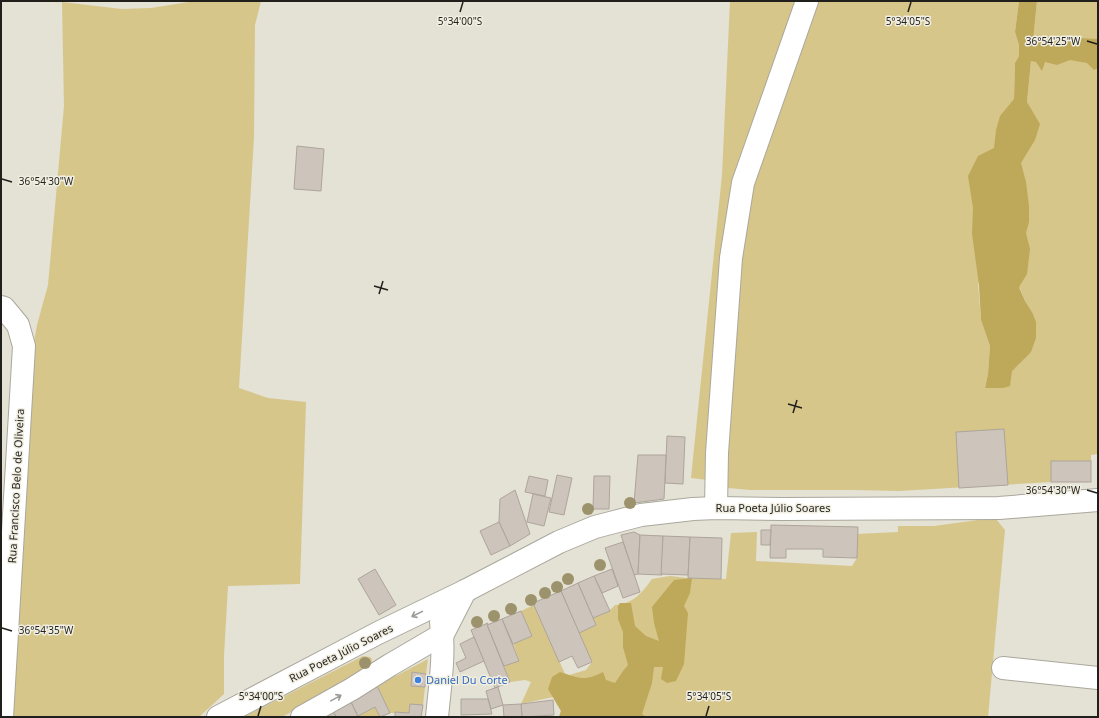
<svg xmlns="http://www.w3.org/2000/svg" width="1099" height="718" viewBox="0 0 1099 718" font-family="'Noto Sans',sans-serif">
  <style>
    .green { fill: #d7c68a; fill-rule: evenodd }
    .forest { fill: #bea85a }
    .building { fill: #cdc4bb; stroke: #ada49b }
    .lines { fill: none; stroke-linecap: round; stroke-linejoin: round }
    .street-casing { stroke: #aaa79c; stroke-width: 24 }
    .street { stroke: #fff; stroke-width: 22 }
    .tree { fill: #9c926c }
    .oneway { stroke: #9b9a98 }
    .ticks { fill: none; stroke: #201f1b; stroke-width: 1.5 }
    .shop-dot { fill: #3f7fe0; stroke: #f1eee2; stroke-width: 1.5 }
    .labels { text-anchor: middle; stroke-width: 3; stroke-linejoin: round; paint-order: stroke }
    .street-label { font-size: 11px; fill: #201f1b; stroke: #f1eee2 }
    .shop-label { font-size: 11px; fill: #366cbe; stroke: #f1eee2; text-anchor: start }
    .ticks-label { font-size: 10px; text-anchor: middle; fill: #201f1b; stroke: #f1eee2; stroke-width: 3; stroke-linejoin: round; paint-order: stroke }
  </style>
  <rect width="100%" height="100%" fill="#e4e1d5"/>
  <!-- green -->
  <g class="green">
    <path d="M195 1H261L255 25 254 137 239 388 268 398 306 402 300 584 228 586 224 656V694L199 717H11L29 371 37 325 48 285 64 106 62 2 122 9 151 8Z"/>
    <path d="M730 1H804L737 189 708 480 691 478 722 175Z"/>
    <path d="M813 1H1019L1015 32 1019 45V56L1015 63 1014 99 1031 110 1027 102 1037 1H1098V454L1091 455V461H1052L1051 482 899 491 854 490H750L728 488 723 484 730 332 751 169ZM978 283 1020 288 1025 301 1032 312 1019 364 985 388 988 374 990 346 981 320Z"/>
    <path d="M996 519 1005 530 988 717H559L561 711 553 697 521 704 531 682 525 680 510 682 504 666 519 660 513 644 532 636 521 611 534 605 566 676 586 670 592 662 579 633 596 625 593 618 609 611 615 605C633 604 642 593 652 579L670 576 688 578 726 579 731 533 757 532 756 561 852 566 857 558V534L898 532V526H934L978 520Z"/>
    <path d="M363 656 370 657 372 659 371 666 368 670 282 717H244Z"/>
    <path d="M428 659 426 674 412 673 411 686 425 687 423 705 409 713H390L377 686Z"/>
    <path d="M375 707 380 717H358V716Z"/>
  </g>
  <!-- forest -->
  <g class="forest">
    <path d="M1019 1H1037L1033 41 1057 37 1098 39V68L1094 70 1087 63 1070 60 1057 65 1045 62 1042 71 1036 62 1031 61 1027 102 1040 124 1035 140 1021 163 1026 182 1029 206V222L1026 233 1030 249 1027 274 1019 287 1025 301 1032 312 1036 322V338L1031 352 1012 371 1010 386 1003 388H985L988 374 990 346 981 320 979 285 972 234 973 208 968 176 978 156 994 148 996 130 1000 116 1014 99 1015 63 1019 56V45L1015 32Z"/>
    <path d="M692 578 690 593 684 606 688 613 684 664 676 681 667 683 661 679 663 667H654L652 683 642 714 646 717H559L561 711 548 689 552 677 560 672C579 678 584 682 603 672L606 680 615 683 623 671 628 665 623 647V632L618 619V606L620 603H631L635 626 646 636 659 641 654 623 652 607 674 580Z"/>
  </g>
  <!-- building -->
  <g class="building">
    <path d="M297 146 324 149 321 191 294 189Z"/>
    <path d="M1004 429 1008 485 959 488 956 432Z"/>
    <path d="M667 436 685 437 683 484 665 483Z"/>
    <path d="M638 455H666L664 499 634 503Z"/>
    <rect x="1051" y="461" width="40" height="21"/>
    <path d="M557 475 572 478 564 515 549 512Z"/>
    <path d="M529 476 548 480 545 496 525 492Z"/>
    <path d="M594 476H610L609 509H593Z"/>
    <path d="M515 490 530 534 510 546 499 522 500 499Z"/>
    <path d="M533 494 551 498 544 526 527 522Z"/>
    <path d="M499 522 510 546 491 555 480 531Z"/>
    <path d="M771 525 858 527 857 558 823 557V549H786V558H770Z"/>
    <path d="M761 530H771L770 545H761Z"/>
    <path d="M634 532 640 535 638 574 634 575 621 535Z"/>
    <path d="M640 535 663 536 662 575 638 574Z"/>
    <path d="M663 536 690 537 688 575 661 574Z"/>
    <path d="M690 537 722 538 721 579 688 578Z"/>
    <path d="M623 542 640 592 623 598 605 548Z"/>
    <path d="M375 569 396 605 379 615 358 579Z"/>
    <path d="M612 569 618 586 602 593 594 576Z"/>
    <path d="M594 576 610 611 593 618 578 583Z"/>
    <path d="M578 583 596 625 579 633 561 591Z"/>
    <path d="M561 591 592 662 578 668 572 656 559 662 533 603Z"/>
    <path d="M521 611 532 636 513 644 502 619Z"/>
    <path d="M502 619 519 661 504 666 487 625Z"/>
    <path d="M488 623 487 625 510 682 495 688 471 630Z"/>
    <path d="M474 637 484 661 460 672 456 663 466 658 460 644Z"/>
    <path d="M412 672 426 674 425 687 411 686Z"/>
    <path d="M377 686 390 713 380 717 375 707 358 716 350 700Z"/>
    <path d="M498 687 503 705 491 709 486 691Z"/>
    <path d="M461 699H488L492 714 461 715Z"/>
    <path d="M553 700 554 715 522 717 521 704Z"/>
    <path d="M351 702 358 717H336L333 711Z"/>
    <path d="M410 704 423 705 421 717H395V712L409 713Z"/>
    <path d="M521 704 522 717H504L503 705Z"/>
    <path d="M333 711 336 717H321Z"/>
  </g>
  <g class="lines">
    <defs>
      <g id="street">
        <path d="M1 307 4 308 18 325 24 346 2 717"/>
        <path d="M716 508 717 453 731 258 743 183 807 1"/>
        <path d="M1003 668 1098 678"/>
        <path d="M218 717 378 633 465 591 559 542 595 527 641 515 693 509 716 508 782 509 999 508 1098 500"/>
        <path d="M302 717 352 689 390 665 443 634 465 591"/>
        <path d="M437 717C440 686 445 653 441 622"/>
      </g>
    </defs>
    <!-- street casing -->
    <use href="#street" class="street-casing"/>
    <!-- street -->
    <use href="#street" class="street"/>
  </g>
  <!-- trees -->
  <g class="tree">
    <circle cx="630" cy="503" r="6"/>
    <circle cx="588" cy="509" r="6"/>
    <circle cx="600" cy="565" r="6"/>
    <circle cx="568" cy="579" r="6"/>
    <circle cx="557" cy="587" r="6"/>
    <circle cx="545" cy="593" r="6"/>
    <circle cx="531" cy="600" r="6"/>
    <circle cx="511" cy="609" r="6"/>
    <circle cx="494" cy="616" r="6"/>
    <circle cx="477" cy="622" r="6"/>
    <circle cx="365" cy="663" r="6"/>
  </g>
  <!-- one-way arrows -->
  <defs><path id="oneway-shaft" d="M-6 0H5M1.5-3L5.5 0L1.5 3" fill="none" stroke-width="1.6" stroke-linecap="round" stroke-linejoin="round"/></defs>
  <g class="oneway">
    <use href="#oneway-shaft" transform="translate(417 614) rotate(154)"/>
    <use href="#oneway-shaft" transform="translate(336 698) rotate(-29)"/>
  </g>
  <!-- ticks -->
  <path class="ticks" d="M460 12 463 2M908 12 911 2M1087 41 1097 44M2 179 12 182M374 286 388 290M379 294 383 281M788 404 802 408M793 413 797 400M1087 490 1097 493M2 628 12 631M258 716 261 706M706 716 709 706"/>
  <!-- markers -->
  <circle class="shop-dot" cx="418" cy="680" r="4"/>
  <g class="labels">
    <!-- street labels -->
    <g class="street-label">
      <text transform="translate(16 486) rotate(-87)" y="4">Rua Francisco Belo de Oliveira</text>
      <text x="773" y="512">Rua Poeta Júlio Soares</text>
      <text transform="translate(341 653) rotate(-27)" y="4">Rua Poeta Júlio Soares</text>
    </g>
    <!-- shop labels -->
    <g class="shop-label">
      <text x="426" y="684">Daniel Du Corte</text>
    </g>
  </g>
  <g class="ticks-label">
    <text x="460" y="25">5°34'00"S</text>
    <text x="908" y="25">5°34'05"S</text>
    <text x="1053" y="45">36°54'25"W</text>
    <text x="46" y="185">36°54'30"W</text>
    <text x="1053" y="494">36°54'30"W</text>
    <text x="46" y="634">36°54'35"W</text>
    <text x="261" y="700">5°34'00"S</text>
    <text x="709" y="700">5°34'05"S</text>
  </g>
  <!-- border -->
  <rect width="1099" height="718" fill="none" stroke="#201f1b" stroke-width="4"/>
</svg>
